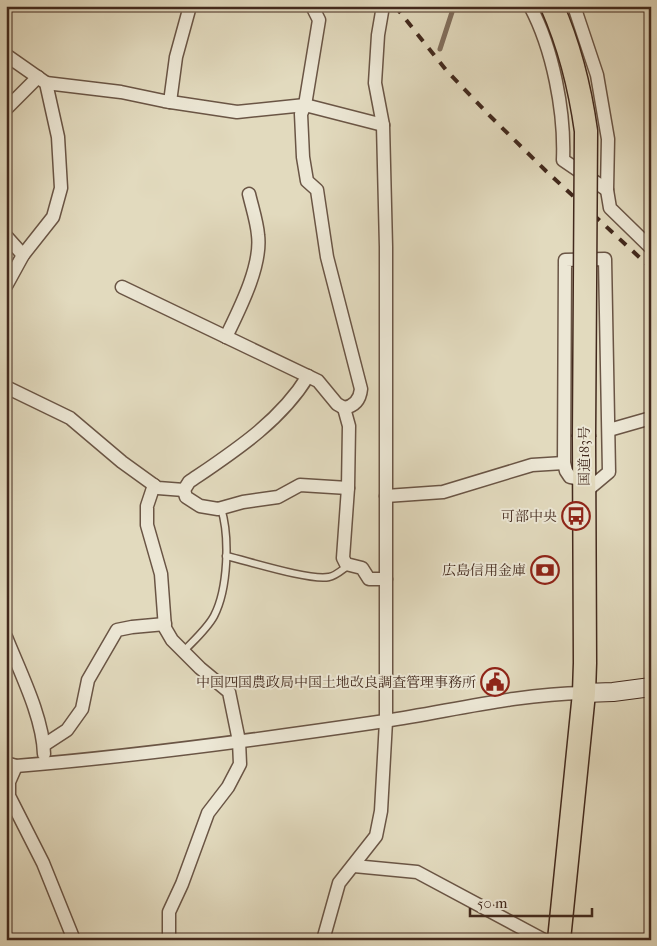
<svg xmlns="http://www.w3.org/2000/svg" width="657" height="946" viewBox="0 0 657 946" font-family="'IM FELL French Canon','Noto Serif JP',serif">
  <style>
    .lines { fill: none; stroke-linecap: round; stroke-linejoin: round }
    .stream { stroke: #826f5d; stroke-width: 5 }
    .lane-casing { stroke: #6a5545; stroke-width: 9 }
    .street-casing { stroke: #6a5545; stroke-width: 15 }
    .secondary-casing { stroke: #42291d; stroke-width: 20 }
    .highway-casing { stroke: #42291d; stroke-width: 25 }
    .lane { stroke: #ece7d5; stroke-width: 6 }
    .street { stroke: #ece7d5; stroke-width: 12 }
    .secondary { stroke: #ece7d5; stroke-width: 18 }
    .highway { stroke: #e2dabe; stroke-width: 22 }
    .rail { stroke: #42291d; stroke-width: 4; stroke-dasharray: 9 9; stroke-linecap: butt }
    .highway-bridge-casing { stroke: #42291d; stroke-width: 25; stroke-linecap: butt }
    .highway-bridge { stroke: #e2dabe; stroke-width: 22 }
    .labels { text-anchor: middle; stroke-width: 4; stroke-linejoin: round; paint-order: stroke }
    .street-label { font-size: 14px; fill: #42291d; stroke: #ece7d5 }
    .poi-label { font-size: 14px; fill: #42291d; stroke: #ece7d5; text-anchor: end }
  </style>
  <rect width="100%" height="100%" fill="#e2dabe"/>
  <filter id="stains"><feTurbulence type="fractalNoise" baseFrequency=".004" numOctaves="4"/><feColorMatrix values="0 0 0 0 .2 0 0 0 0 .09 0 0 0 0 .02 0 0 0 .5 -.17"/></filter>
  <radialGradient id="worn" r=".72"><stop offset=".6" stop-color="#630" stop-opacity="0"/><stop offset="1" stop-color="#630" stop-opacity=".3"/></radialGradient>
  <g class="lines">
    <!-- stream -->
    <path class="stream" d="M440 49 454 6"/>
    <defs>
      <g id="lane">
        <path d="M226 556C248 561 310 581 329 577 336 576 343 569 349 565"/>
        <path d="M183 652C193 641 207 629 214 616 228 589 230 537 221 508"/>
      </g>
      <g id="street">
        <path d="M530 6C553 49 565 112 563 160L607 190"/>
        <path d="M574 6 597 75 608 139 607 190 610 208 651 248"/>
        <path d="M6 55 46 83 58 137 61 188 53 217 23 255 6 286"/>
        <path d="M46 83 121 92 164 101 237 112 305 105 383 125"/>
        <path d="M170 102 176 57 190 6"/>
        <path d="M6 109 38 77"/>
        <path d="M6 236 23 255"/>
        <path d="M122 287 318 381 337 404 344 408C355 406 360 399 361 389L327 257 317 190 307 181 303 157 301 114 305 105 319 20 312 6"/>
        <path d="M226 337C239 310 262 266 258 235 257 222 252 207 249 194"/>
        <path d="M308 376C280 422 233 452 189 482L184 490 186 497 200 506 218 509 243 502 278 497 300 485 348 488"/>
        <path d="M6 387 70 418 122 462 158 488 184 490"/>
        <path d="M344 408 349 426 348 488 343 558 346 564 362 568 369 579H386"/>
        <path d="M609 430 651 418"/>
        <path d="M584 480 570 477 566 471 564 463 565 260 605 259 609 472 584 493"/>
        <path d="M154 485 147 506V525L161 574 165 628 172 640 200 668 229 692 239 741 240 764 228 787 208 813 182 884 169 912V940"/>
        <path d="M386 496 443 492 532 465 564 463"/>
        <path d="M6 637C20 672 43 717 44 754"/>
        <path d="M44 745 67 730 82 709 88 680 117 630 132 627 165 624"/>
        <path d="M6 763 16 766C140 756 263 739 385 721 451 711 517 694 584 693"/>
        <path d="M16 766 9 782V796L43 863 74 940"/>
        <path d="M354 866 417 872 544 940"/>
        <path d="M323 940 339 883 376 836 381 811 386 721V247L383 125 375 83 378 35 383 6"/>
      </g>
      <path id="secondary" d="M584 693 613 692 651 687"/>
      <path id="highway" d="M559 940 584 693 585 663 584 437"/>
    </defs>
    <!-- lane casing -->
    <use href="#lane" class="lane-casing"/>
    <!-- street casing -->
    <use href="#street" class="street-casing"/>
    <!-- secondary casing -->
    <use href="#secondary" class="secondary-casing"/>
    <!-- highway casing -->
    <use href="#highway" class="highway-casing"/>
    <!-- lane -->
    <use href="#lane" class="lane"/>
    <!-- street -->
    <use href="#street" class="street"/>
    <!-- secondary -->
    <use href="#secondary" class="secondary"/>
    <!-- highway -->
    <use href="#highway" class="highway"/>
    <!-- rail -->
    <path class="rail" d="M395 6 446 70 489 115 546 171 651 268"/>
    <defs>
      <path id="highway-bridge" d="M552 6C570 47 580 88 586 131L584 437"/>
    </defs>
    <!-- highway-bridge casing -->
    <use href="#highway-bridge" class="highway-bridge-casing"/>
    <!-- highway-bridge -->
    <use href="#highway-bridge" class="highway-bridge"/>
  </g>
  <!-- icons -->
  <defs>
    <symbol id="bus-ring" viewBox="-11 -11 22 22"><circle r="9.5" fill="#ece7d5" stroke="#8f2418" stroke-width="1.5"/><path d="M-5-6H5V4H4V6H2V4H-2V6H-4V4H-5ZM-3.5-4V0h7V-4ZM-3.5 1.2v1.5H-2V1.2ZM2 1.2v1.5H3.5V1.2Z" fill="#8f2418"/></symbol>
    <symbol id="bank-ring" viewBox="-11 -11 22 22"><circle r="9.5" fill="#ece7d5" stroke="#8f2418" stroke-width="1.5"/><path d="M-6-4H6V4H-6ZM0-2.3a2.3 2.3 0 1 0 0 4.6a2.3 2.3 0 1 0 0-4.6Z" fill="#8f2418"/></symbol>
    <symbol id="civic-ring" viewBox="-11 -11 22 22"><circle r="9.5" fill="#ece7d5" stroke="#8f2418" stroke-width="1.5"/><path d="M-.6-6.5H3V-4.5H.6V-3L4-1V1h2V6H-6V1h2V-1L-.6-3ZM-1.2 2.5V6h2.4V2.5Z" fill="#8f2418"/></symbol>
  </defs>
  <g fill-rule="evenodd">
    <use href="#bus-ring" x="560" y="500" width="32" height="32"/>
    <use href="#bank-ring" x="529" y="554" width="32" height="32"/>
    <use href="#civic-ring" x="479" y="666" width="32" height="32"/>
  </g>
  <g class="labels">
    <!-- street labels -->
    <g class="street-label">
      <text transform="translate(584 456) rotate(-90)" y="5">国道183号</text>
    </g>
    <!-- poi labels -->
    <g class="poi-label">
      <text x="557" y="521">可部中央</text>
      <text x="526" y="575">広島信用金庫</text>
      <text x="476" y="687">中国四国農政局中国土地改良調査管理事務所</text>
    </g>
  </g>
  <!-- margin -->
  <rect width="657" height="946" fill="none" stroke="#e2dabe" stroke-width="25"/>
  <rect x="8" y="8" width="642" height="931" fill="none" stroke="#42291d" stroke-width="2.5"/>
  <rect x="12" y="12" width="632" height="921" fill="none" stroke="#42291d"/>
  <!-- scale -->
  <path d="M470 908v8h122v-8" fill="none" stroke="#42291d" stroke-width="2.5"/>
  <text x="477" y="908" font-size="15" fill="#42291d" stroke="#ece7d5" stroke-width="4" paint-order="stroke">50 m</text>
  <rect width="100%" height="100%" filter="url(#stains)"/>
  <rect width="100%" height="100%" fill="url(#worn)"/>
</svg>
